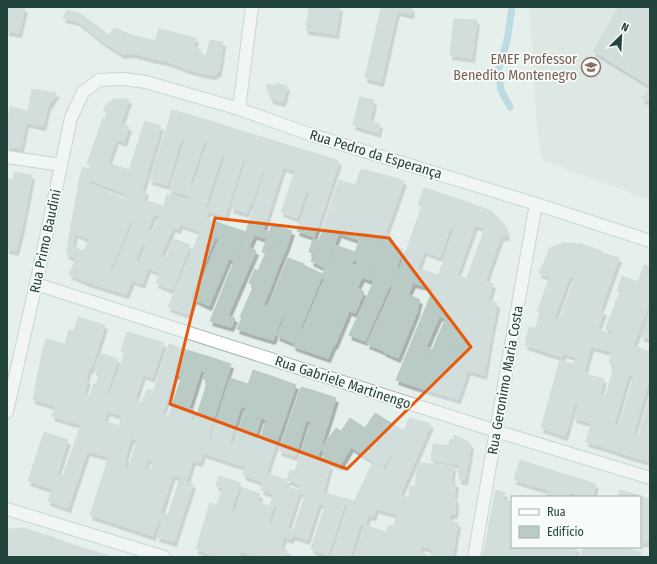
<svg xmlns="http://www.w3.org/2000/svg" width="657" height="564" viewBox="0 0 657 564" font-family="'Fira Sans Condensed',sans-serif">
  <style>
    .built { fill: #d3dfdb }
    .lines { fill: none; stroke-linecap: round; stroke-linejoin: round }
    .stream { stroke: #8bc4d7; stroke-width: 7 }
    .building { fill: #bacac5; stroke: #b7cac4; filter: url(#shadow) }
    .minor-casing { stroke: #a7b8b4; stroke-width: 14 }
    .tertiary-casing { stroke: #a7b8b4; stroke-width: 14 }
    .secondary-casing { stroke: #a3bcb5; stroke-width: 14 }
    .minor { stroke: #fff; stroke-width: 12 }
    .tertiary { stroke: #fff; stroke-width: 12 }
    .secondary { stroke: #fff; stroke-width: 12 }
    .marked { fill: none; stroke: #e8590c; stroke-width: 3; stroke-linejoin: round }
    .labels { text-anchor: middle; stroke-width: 3.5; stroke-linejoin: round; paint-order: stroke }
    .education-label { font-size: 14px; fill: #785e54; stroke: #f7fbf9; text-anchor: end }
    .street-label { font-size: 14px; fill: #23433d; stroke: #f7fbf9 }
  </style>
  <defs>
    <filter id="shadow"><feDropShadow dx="2.5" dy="4.5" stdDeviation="0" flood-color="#0004"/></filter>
  </defs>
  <rect width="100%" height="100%" fill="#e5efec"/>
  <!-- built -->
  <path class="built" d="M529 7H650V200L542 160 537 128Z"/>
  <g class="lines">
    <!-- stream -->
    <path class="stream" d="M510 107 501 90 498 71 507 41 512 7"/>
  </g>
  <!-- building -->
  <g class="building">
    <path d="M7 7H22L25 8 19 33 7 31Z"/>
    <path d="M309 7H340L336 34 306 30Z"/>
    <path d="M381 7H412L411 14 381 8Z"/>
    <path d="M619 7H650V103L642 98 650 86 593 51Z"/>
    <path d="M381 8 397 11 381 82 365 78Z"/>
    <path d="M67 10 81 14 109 35 114 28 132 35 155 41 154 44H156L151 58 133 53 122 54 99 39 77 21 63 18Z"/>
    <path d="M454 19 477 20 472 58 450 55Z"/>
    <path d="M159 29 196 38 187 69 169 62 151 58 156 44H154Z"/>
    <path d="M210 40 223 42 219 71 217 73 213 75 202 73Z"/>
    <path d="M193 47 201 50 199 55 206 56 202 73 187 69Z"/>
    <path d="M276 83 287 86 283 102 271 99 268 89 266 88 267 84 276 86Z"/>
    <path d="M32 89 57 93 48 106 43 126 8 119 10 107 28 111Z"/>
    <path d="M360 97 374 100 370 121 380 124 378 133 353 125Z"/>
    <path d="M113 99H129L101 184 80 176 83 167 89 169 90 165 87 164 103 118 105 119 108 112 104 111V107Z"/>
    <path d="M172 110 193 116 185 140 181 139 167 185 150 180Z"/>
    <path d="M193 116 214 122 208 141 204 140 189 186 193 187 190 196 169 190Z"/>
    <path d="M7 119 26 122 21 148 7 146Z"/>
    <path d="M145 121 161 126 142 190 146 191 143 200 122 192Z"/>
    <path d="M214 122 235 129 226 156 222 154 205 207 209 208 205 219 185 213Z"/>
    <path d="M121 124 129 127 124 142 116 139Z"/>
    <path d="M235 129 255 135 247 160 243 159 225 216 208 211Z"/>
    <path d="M255 135 275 141 265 172 262 171 251 205H249L246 213 231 208Z"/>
    <path d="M275 141 297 148 290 169 283 167 263 230 269 232 267 239 246 232Z"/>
    <path d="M297 148 318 154 297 218 281 212 295 171 290 169Z"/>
    <path d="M318 154 339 161 314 237 297 231 310 194 305 192Z"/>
    <path d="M108 163 129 170 122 192 101 184Z"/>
    <path d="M361 169 381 174 359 240 339 233Z"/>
    <path d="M14 172 32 175 27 201 7 197V179L13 180Z"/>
    <path d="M381 174 404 181 372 271 356 266 358 261 353 259Z"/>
    <path d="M80 176 91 180 77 215 96 224 89 239 75 233 72 247 84 251 80 261 66 254Z"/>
    <path d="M339 180 355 185 330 258 309 252 313 239 319 241Z"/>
    <path d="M90 184 124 199 94 267 80 261 96 224 77 215Z"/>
    <path d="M424 188 443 194 413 283 393 278 396 267 400 268 422 206 418 205Z"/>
    <path d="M126 193 143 200 134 222 130 221 110 271 113 272 106 288 87 282Z"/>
    <path d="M167 194 189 201 185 213 164 206Z"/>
    <path d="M443 194 464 201 454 230 450 228 440 257 424 251Z"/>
    <path d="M8 197 27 201 22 227 7 224Z"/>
    <path d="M143 200 164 206 159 216 154 214 147 230 153 233 147 246 142 244 135 260 140 262 126 294 106 288Z"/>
    <path d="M464 201 491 211 485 228 475 225 457 275 467 279 460 298 434 288Z"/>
    <path d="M164 206 185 213 178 229 173 227 160 257 166 259 160 273 148 268 142 284 132 280Z"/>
    <path d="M491 211 504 224 507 236H501L485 281 468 275Z"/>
    <path d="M185 213 205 219 200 231 180 224Z"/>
    <path d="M206 218 225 225 220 239 215 238 190 298 194 299 188 314H187L168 307Z"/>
    <path d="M7 224 22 227 16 251 7 249Z"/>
    <path d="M272 224 292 231 287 246 267 239Z"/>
    <path d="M225 225 246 232 234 261 229 258 209 306 194 299Z"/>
    <path d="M246 232 254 235 249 247 256 251 228 315 235 318 231 327 210 321Z"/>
    <path d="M385 234 391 236 389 244 403 249 393 278 372 271Z"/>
    <path d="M174 239 190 245 172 290 156 283Z"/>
    <path d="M267 239 287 246 279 265 263 259 266 253 262 252Z"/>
    <path d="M564 243 581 244 575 261 561 257V259L557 258 550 277 539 273 549 251 548 250 554 246Z"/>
    <path d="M581 244 602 251 570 339 549 333 554 319 559 321 575 278 569 276Z"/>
    <path d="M335 245 355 252 352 264 330 258Z"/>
    <path d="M315 253 329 258 325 268 311 261Z"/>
    <path d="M602 253 619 258 600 310 583 304Z"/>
    <path d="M561 257 575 261 554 318 537 312 557 258 561 259Z"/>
    <path d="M288 258 304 264 273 340 252 334 263 305 268 307Z"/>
    <path d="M329 258 352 264 338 297 320 289 325 279 322 277Z"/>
    <path d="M76 259 94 267 87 282 69 274Z"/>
    <path d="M263 259 279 265 271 286 251 278 255 269 258 271Z"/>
    <path d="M352 264 373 271 369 280 362 277 357 288 364 292 355 313 349 311 335 345 334 344 328 358 313 353Z"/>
    <path d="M303 265 323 274 294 343 277 336 285 318 282 317Z"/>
    <path d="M644 265 650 267V297L649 299 650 301 633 346 637 347 633 359 612 352Z"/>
    <path d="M418 269 439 275 434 288 413 283Z"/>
    <path d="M373 271 393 278 365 341 349 335 374 281 370 279Z"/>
    <path d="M468 275 493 284 488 300 497 303 496 311 460 298Z"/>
    <path d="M622 276 638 282 612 352 591 346 598 329 612 335 614 332 605 329 620 292 617 291Z"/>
    <path d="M251 278 271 286 252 334 237 329 242 317H240L254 285 249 283Z"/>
    <path d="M393 278 413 283 384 351 367 344 393 287 389 285Z"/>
    <path d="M434 288 455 296 445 318 439 316 443 308 428 302Z"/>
    <path d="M320 289 338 297 313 353 293 346 301 328 303 329Z"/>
    <path d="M408 294 420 300 417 309H418L398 358 384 352Z"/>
    <path d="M455 296 496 311 491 335 446 318Z"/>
    <path d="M428 302 443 308 426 347 432 350 417 387 396 380Z"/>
    <path d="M583 304 604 311 591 346 570 339Z"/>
    <path d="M650 311V339L641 336Z"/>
    <path d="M540 313 554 318 549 333 535 329Z"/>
    <path d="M78 317 105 325 91 369 42 353 46 339 65 344 69 330 74 331Z"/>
    <path d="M446 318 470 327 461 350 436 341Z"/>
    <path d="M470 327 491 335 487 359 461 350Z"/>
    <path d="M529 327 568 339 562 357 525 345Z"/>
    <path d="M127 332 148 338 123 416 107 411 104 421 98 419 106 393 110 394 125 352 121 351Z"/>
    <path d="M148 338 164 343 152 378 143 374 135 399H138L137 401 142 403 147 389 154 391 140 433 119 426Z"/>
    <path d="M568 339 591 346 585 368 574 365 576 357 563 353Z"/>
    <path d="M436 341 487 359 484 375 468 370 458 399 417 387Z"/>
    <path d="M169 344 190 351 182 376 175 374 162 414 168 416 161 439 140 433Z"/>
    <path d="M637 347 650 352V364L633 359Z"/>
    <path d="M190 351 210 357 206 372 201 370 189 408 194 410 182 446 161 439Z"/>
    <path d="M612 352 633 359 629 372 614 367V365L609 364Z"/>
    <path d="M42 353 89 368 86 380H88L77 413 33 399Z"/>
    <path d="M100 353 118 359 108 389 96 385 100 373 94 371Z"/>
    <path d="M210 357 231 364 203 453 182 446 190 420 195 421 208 380 203 379Z"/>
    <path d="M633 359 650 364V376L627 455 607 448 614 424 619 426 634 376 628 374Z"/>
    <path d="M560 360 585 368 565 436 541 428Z"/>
    <path d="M614 367 629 372 607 448 586 442 595 410 596 411 601 394 606 395Z"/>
    <path d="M253 370 274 377 251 449 234 444 246 408 241 406Z"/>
    <path d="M583 373 604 379 591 423 574 418 579 403 575 402Z"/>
    <path d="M274 377 296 385 266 473 245 467 255 438 260 440 266 421V419L261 418Z"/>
    <path d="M230 378 248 384 224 460 203 453 208 438 211 439Z"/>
    <path d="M94 384 108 389 98 419 77 413 83 394 90 396Z"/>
    <path d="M301 387 315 391 295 456 279 451Z"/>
    <path d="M315 391 336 398 308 487 287 480 290 470 295 471 311 422 306 420Z"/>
    <path d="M650 397V454L648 461 627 455 633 435 638 437Z"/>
    <path d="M56 406 77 413 74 423 52 416Z"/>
    <path d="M77 413 98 419 68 508 48 501 57 474 63 476 81 425 74 422Z"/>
    <path d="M375 413 404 431 383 468 351 447 340 466 323 459 324 451 320 450 336 428 341 431 350 418 365 428Z"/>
    <path d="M409 418 431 424 392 513 371 507Z"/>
    <path d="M98 419 119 426 109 457 87 451Z"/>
    <path d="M119 426 140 433 138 440 131 438 125 458H127L124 467 129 468 111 522 90 515Z"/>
    <path d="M44 432 68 440 52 489 28 481Z"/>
    <path d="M140 433 161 439 154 461 147 459 145 468 130 463Z"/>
    <path d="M454 435 466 440 471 445 465 480H459L460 475 458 474 459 464 431 461 433 444 449 446 450 439 454 440Z"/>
    <path d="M161 439 182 446 153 536 132 529Z"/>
    <path d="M229 444 251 451 245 467 224 460Z"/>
    <path d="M182 446 196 450 187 479 173 475Z"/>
    <path d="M196 450 203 453 200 462 193 460Z"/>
    <path d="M317 459 330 465 323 492 308 487Z"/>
    <path d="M520 460 554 471 548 490 514 480Z"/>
    <path d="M130 463 151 470 132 529 111 522Z"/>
    <path d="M418 463 453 466 451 483H456L454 498 456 499 455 514H450L449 520 458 523 456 534 392 513 400 495 409 498 410 486 415 487Z"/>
    <path d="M372 464 386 472 371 507 354 502Z"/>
    <path d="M245 467 266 473 263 482 243 475Z"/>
    <path d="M554 471 574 477 568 497H546Z"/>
    <path d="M266 473 287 480 278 507 270 505 274 494 261 490Z"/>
    <path d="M219 476 226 478 223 488 216 486Z"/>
    <path d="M574 477 596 484 592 497H574L575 493 570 492Z"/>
    <path d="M226 478 240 483 216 556 196 549 210 503 217 505Z"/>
    <path d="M180 479 193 484 174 542 157 537 162 521 158 519 161 513 168 515Z"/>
    <path d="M300 484 308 487 306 494 299 492 287 529 293 530 291 539 284 537 280 548 287 550 285 557H262L285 486 298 490Z"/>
    <path d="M308 487 329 494 326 505 319 503 307 540 292 535Z"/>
    <path d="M243 488 260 494 239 557H219L216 556 231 511 235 513Z"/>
    <path d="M496 490 505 493 503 499 512 502V521L491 513Z"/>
    <path d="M620 490 638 495 637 497H618Z"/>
    <path d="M329 494 350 500 348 506 344 505 328 555 311 549Z"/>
    <path d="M638 496 650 499V535L647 543 641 541 640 545V497H637Z"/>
    <path d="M350 500 371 507 365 525 360 524 350 557H331Z"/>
    <path d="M257 502 273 507 268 523H271L260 557 241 551Z"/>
    <path d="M371 507 376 508 373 516 369 515Z"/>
    <path d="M491 513 512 521V547H531L528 557 486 542Z"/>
    <path d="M397 515 413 520 400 557H378L389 525 394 526Z"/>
    <path d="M413 520 456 534 454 548 407 536Z"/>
    <path d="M365 525 386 532 378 557H355Z"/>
    <path d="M23 528 52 537 46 557H7V530L10 529Z"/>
    <path d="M407 536 454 548 452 557H431L432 549 422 546 419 553 404 547Z"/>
    <path d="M52 537 73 545 69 557H46Z"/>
    <path d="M486 542 527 557H482Z"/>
    <path d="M73 545 94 551 92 557H69Z"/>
    <path d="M404 547 427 555 426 557H400Z"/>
    <path d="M531 547H554L551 557H528Z"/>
    <path d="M554 547H577L574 557H551Z"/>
    <path d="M583 547H600L597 557H574V555L581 557Z"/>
    <path d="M600 547H622L619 557H597Z"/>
    <path d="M622 547 641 552 639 557H619Z"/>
    <path d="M94 551 112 557H92Z"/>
  </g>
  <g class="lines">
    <defs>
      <g id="minor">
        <path d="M7 157 61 165"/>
        <path d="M36 284 496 431 650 478"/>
        <path d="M7 509 164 557"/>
        <path d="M474 557 520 293 536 204"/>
      </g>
      <path id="tertiary" d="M7 412 36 284 71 118 83 92 99 80 124 79 146 82 239 109"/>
      <path id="secondary" d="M252 7 239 109 312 135 536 204 650 241"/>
    </defs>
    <!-- minor casing -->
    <use href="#minor" class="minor-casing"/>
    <!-- tertiary casing -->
    <use href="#tertiary" class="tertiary-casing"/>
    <!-- secondary casing -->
    <use href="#secondary" class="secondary-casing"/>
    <!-- minor -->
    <use href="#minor" class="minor"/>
    <!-- tertiary -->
    <use href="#tertiary" class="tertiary"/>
    <!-- secondary -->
    <use href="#secondary" class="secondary"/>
  </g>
  <!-- marked area -->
  <path d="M0 0H657V564H0ZM215 218 389 238 471 347 347 469 170 404Z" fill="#e5efec" fill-opacity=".55" fill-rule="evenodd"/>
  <path class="marked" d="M215 218 389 238 471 347 347 469 170 404Z"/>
  <!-- icons -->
  <defs>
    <symbol id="school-ring" viewBox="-11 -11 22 22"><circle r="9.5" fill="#f7fbf9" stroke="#8d6e63" stroke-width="1.5"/><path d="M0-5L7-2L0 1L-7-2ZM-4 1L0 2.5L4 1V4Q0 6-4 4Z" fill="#8d6e63"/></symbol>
  </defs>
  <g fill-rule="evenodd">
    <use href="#school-ring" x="580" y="56" width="22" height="22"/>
  </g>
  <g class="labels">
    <!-- education labels -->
    <g class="education-label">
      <text x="577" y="64">EMEF Professor<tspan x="577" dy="16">Benedito Montenegro</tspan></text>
    </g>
    <!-- street labels -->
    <g class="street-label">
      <text transform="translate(376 154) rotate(17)" y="5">Rua Pedro da Esperança</text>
      <text transform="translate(45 241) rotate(-78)" y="5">Rua Primo Baudini</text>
      <text transform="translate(505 380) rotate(-80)" y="5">Rua Geronimo Maria Costa</text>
      <text transform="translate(343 382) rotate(18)" y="5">Rua Gabriele Martinengo</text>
    </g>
  </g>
  <!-- border -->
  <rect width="657" height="564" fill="none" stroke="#23433d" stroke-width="16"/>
  <!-- legend -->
  <rect x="511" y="496" width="130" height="52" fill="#f7fbf9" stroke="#a2b1ae"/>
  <rect x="519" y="509" width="20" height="6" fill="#ffffff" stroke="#a2b1ae"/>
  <text x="547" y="516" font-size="12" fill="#23433d">Rua</text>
  <rect x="519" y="526" width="20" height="12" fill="#bacac5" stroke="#a2b1ae"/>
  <text x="547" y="536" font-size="12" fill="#23433d">Edifício</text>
  <!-- north arrow -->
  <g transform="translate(621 36) rotate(24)" stroke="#f7fbf9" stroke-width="3" paint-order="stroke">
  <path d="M0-3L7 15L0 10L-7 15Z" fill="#23433d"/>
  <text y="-6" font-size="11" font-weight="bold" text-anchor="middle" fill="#23433d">N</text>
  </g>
</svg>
